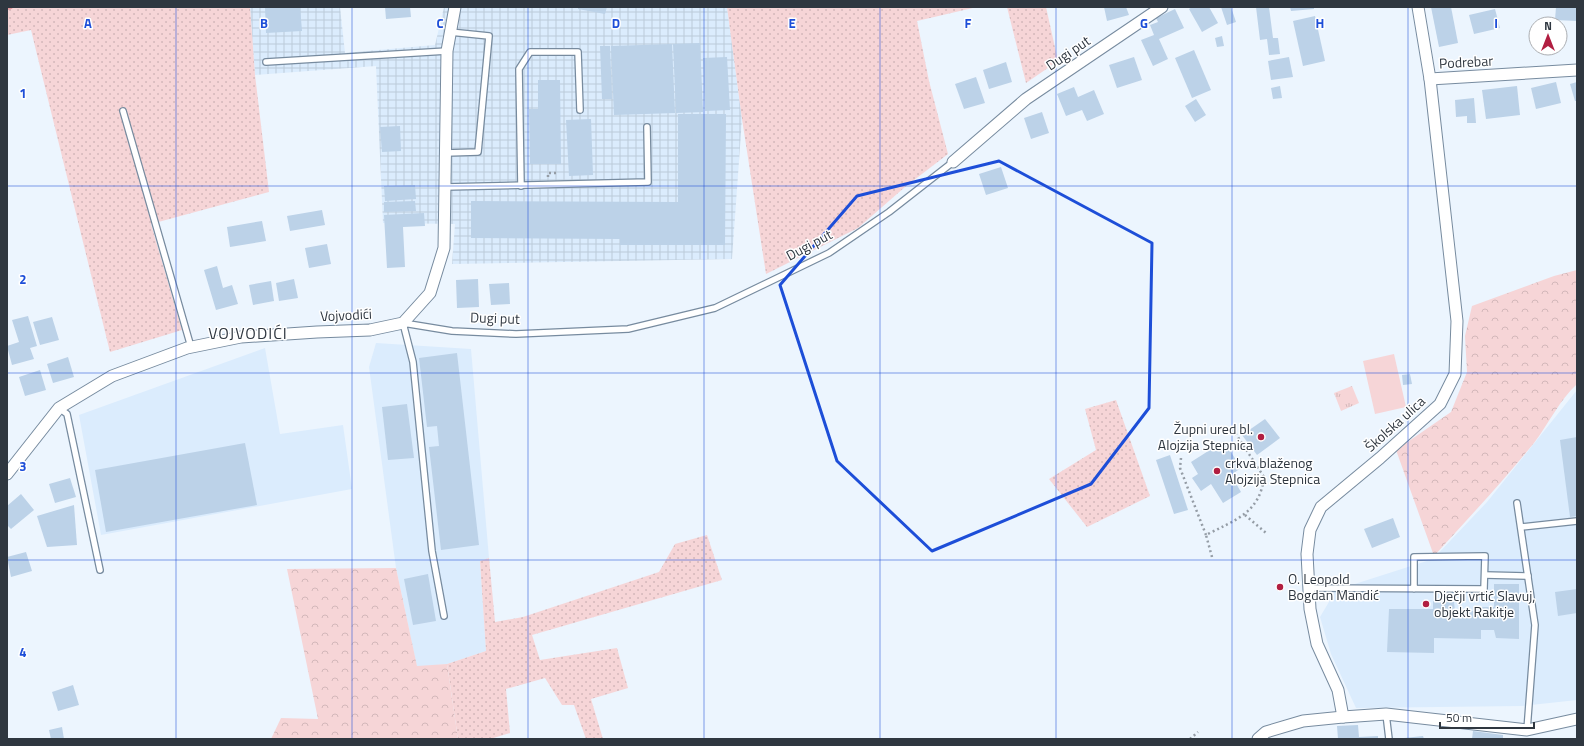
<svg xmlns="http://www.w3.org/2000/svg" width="1584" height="746" viewBox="0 0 1584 746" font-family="'Titillium Web',sans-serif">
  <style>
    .built { fill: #dbecfd }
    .industrial { fill: url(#industrial-grid) }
    .grass { fill: url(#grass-dots) }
    .forest { fill: url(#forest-crowns) }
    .park { fill: url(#park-tufts) }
    .garden { fill: #f6d5d7 }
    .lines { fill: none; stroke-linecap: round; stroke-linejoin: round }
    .stream { stroke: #e69aa0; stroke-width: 4 }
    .building { fill: #bcd2e8 }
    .service-casing { stroke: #778b9f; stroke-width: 8 }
    .minor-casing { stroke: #778b9f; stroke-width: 13 }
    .path { stroke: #959da6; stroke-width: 2.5; stroke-dasharray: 2 3; stroke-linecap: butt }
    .service { stroke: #fff; stroke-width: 5.5 }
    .minor { stroke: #fff; stroke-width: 11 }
    .marked { fill: none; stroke: #1d4ed8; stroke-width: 3; stroke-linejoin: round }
    .grid { fill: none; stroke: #1d4ed8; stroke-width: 1; stroke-opacity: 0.55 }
    .poi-dot { fill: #b11e41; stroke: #fff; stroke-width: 1.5 }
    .labels { text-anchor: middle; stroke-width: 3; stroke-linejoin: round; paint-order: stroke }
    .street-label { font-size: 14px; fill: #2f3740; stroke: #fff }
    .poi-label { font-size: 14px; fill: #2f3740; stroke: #fff; text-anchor: start }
    .quarter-label { font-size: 16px; letter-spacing: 1px; fill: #2f3740; stroke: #fff }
    .grid-label { font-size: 13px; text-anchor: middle; font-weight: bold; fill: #1d4ed8; stroke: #fff; stroke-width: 3; stroke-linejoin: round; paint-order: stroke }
  </style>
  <defs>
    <pattern id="industrial-grid" width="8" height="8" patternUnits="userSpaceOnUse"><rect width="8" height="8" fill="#dbecfd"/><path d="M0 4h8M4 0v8" fill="none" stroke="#bccbda"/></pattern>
    <pattern id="grass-dots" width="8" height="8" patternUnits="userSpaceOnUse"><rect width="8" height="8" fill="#f6d5d7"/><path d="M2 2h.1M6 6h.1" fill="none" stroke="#d3b7ba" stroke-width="1.8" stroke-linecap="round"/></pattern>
    <pattern id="forest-crowns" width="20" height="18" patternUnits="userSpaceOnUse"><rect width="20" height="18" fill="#f6d5d7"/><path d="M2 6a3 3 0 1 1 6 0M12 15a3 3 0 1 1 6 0" fill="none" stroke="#d3b7ba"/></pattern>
    <pattern id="park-tufts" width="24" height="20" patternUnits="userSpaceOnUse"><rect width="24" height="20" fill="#f6d5d7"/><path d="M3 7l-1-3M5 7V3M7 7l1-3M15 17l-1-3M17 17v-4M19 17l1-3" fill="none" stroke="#d3b7ba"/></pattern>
  </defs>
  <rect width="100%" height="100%" fill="#ecf5fe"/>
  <!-- built -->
  <g class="built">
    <path d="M376 343 471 349 489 558 480 561 486 651 447 664 417 667 396 568 369 367Z"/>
    <path d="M265 348 280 434 343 425 352 489 101 535 79 415Z"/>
    <path d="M1577 390V700L1522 706 1356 708 1331 654 1320 617 1336 590 1433 559 1487 502Z"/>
  </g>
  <!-- industrial -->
  <path class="industrial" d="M250 7H340L345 53 435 45 444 7H727L742 119 732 259 452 264 455 224 383 223 376 66 255 75Z"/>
  <!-- grass -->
  <g class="grass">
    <path d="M7 7H250L255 75 269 192 151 224 182 330 110 352 31 30 7 35Z"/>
    <path d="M727 7H977L917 21 929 81 948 154 905 187 858 228 766 274 742 119Z"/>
    <path d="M1007 7H1046L1058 61 1026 83Z"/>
    <path d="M1116 400 1150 496 1087 527 1049 479 1096 450 1085 409Z"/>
    <path d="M707 535 722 580 532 635 540 660 617 648 628 688 591 699 603 739H586L574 705H562L545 678 506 689 510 733 490 739H458L447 664 486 651 480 561 489 558 495 622 523 617 659 572 675 544Z"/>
  </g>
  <!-- forest -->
  <g class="forest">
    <path d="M1577 270V384C1559 401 1549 423 1534 443 1502 482 1468 519 1434 556L1396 450 1451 412 1467 372 1465 336 1472 306 1554 276Z"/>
    <path d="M396 568 417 666 447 664 458 739H271L281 718 318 719 287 569Z"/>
  </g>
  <!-- park -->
  <path class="park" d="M1352 386 1359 403 1341 411 1334 393Z"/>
  <!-- garden -->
  <path class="garden" d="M1394 354 1406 407 1375 414 1363 361Z"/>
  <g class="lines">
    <!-- stream -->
    <path class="stream" d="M7 8 11 7"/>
  </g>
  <!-- building -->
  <g class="building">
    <path d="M265 7H300L302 31 266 33Z"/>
    <path d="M385 7H410L411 17 386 19Z"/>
    <path d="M578 7H607L605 14 578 9Z"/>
    <path d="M1104 7H1126L1129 15 1107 21Z"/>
    <path d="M1192 7H1209L1218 23 1202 32 1189 9Z"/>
    <path d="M1221 7H1231L1236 22 1227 25Z"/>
    <path d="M1256 7H1269L1273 38H1278L1280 54 1269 55 1267 39 1260 40Z"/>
    <path d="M1290 7H1314V9L1291 11Z"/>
    <path d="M1431 7H1451L1458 43 1439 47Z"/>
    <path d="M1556 7H1577V21L1555 20Z"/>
    <path d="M1175 9 1184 28 1159 39 1168 59 1153 66 1141 40 1154 35 1150 25 1158 22 1156 18Z"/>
    <path d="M1495 9 1500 28 1474 34 1469 15Z"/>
    <path d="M1315 16 1325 61 1303 66 1293 21Z"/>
    <path d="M1222 36 1224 46 1217 47 1215 38Z"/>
    <path d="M700 43 703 112 676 113 673 44Z"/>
    <path d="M672 44 675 113 614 115 611 46Z"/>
    <path d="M600 46H610L612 99H602Z"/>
    <path d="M1194 50 1211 90 1192 98 1175 58Z"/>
    <path d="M727 57 730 110 705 111 703 58Z"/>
    <path d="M1134 57 1142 80 1117 88 1109 65Z"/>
    <path d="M1289 57 1293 77 1271 80 1268 61Z"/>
    <path d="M1006 62 1012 82 989 89 983 70Z"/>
    <path d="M976 77 985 103 964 109 955 84Z"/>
    <path d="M538 80H560L561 164H530L529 109H538Z"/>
    <path d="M1556 82 1561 103 1536 109 1531 88Z"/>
    <path d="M1577 82V101H1575L1570 84Z"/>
    <path d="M1280 86 1282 98 1273 99 1271 88Z"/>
    <path d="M1517 86 1520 115 1486 119 1482 90Z"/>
    <path d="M1074 87 1078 97 1094 90 1104 114 1087 121 1082 110 1066 116 1057 94Z"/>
    <path d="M1474 98 1476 123H1467V116L1456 117 1455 100Z"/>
    <path d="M1196 99 1206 115 1195 122 1185 106Z"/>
    <path d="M1042 112 1049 133 1031 139 1024 118Z"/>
    <path d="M678 114H726L725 245H620V239L471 238V201L678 202Z"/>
    <path d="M591 119 593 175 569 176 566 120Z"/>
    <path d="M400 126 401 151 382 152 380 127Z"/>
    <path d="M1001 167 1008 188 986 195 979 174Z"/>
    <path d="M415 185 416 199 385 201 384 186Z"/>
    <path d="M415 201 416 211 384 212V202Z"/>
    <path d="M322 210 325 225 290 231 287 216Z"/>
    <path d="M424 213 425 226 403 227 405 267 387 268 384 215Z"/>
    <path d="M262 221 266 241 230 247 227 227Z"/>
    <path d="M327 244 331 264 309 268 305 248Z"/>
    <path d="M217 266 223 288 232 285 238 304 216 310 204 270Z"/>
    <path d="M294 279 298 298 279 301 276 283Z"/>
    <path d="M478 279 479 307 457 308 456 280Z"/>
    <path d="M271 281 274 301 253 305 249 285Z"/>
    <path d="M509 283 510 304 491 305 489 284Z"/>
    <path d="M28 316 37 346 30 348 34 359 12 365 7 346 19 342 12 320Z"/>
    <path d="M52 317 59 340 40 345 33 322Z"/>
    <path d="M457 353 479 545 441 550 429 447 439 446 437 426 427 427 419 358Z"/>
    <path d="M68 357 74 377 53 383 47 364Z"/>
    <path d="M40 370 46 390 25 396 19 377Z"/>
    <path d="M1410 374 1412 384 1403 385 1402 375Z"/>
    <path d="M407 404 414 458 388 460 382 407Z"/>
    <path d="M1265 419 1280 438 1257 455 1242 435Z"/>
    <path d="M1577 437V516L1570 517 1560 440Z"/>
    <path d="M1224 441 1241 468 1231 475 1241 492 1223 503 1211 484 1201 491 1192 478 1198 474 1191 462Z"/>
    <path d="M245 443 257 505 106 532 95 470Z"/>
    <path d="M1170 455 1188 510 1174 514 1156 460Z"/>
    <path d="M70 478 76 497 55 503 49 484Z"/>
    <path d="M21 494 34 510 11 529 7 525V506Z"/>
    <path d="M74 505 77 545 47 547 37 516Z"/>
    <path d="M1393 518 1400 537 1372 548 1364 529Z"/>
    <path d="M26 552 32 571 11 577 7 557Z"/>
    <path d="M428 574 436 621 413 625 404 579Z"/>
    <path d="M1494 584H1519V639L1496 638 1494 630H1481V639L1434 638V653L1387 652 1389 609H1433V601L1454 602 1455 611H1480L1479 607H1494Z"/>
    <path d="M1577 589V613L1558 616 1555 592Z"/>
    <path d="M73 685 79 705 58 711 52 692Z"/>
    <path d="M1358 725 1359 737 1378 736V739H1338L1337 726Z"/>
    <path d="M62 727 64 739H51L49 730Z"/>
    <path d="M1473 731 1503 735V739H1472Z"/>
    <path d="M1423 736 1424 739H1404V738Z"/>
  </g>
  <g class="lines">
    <defs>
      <g id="service">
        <path d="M266 62 447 51"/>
        <path d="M123 111 191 347"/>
        <path d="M445 153 478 152 489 36 450 32"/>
        <path d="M521 186 519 69 530 52H578L580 110"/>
        <path d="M445 187 648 182 647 127"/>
        <path d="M59 408 67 414 100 570"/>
        <path d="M1517 503 1535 625 1527 730"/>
        <path d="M1521 527 1577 521"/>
        <path d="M1485 575 1528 576"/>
        <path d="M1308 588 1484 589 1485 556 1414 557V589"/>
        <path d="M444 616 432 551 413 362 403 323 452 331 516 334 628 329 715 308 829 253 889 212 953 162"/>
        <path d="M1386 714 1389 739"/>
      </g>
      <g id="minor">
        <path d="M1430 79 1577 70"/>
        <path d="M953 162 1026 99 1162 7"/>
        <path d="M7 474 59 408 112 376 187 348 241 337 317 332 370 330 403 323 430 293 444 248 447 51 455 7"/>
        <path d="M1343 717 1338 690 1317 644 1310 609 1307 554 1310 530 1321 507 1380 458 1440 404 1455 374 1457 321 1430 79 1418 7"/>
        <path d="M1258 739 1266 732 1303 721 1343 717 1386 714 1527 730 1577 719"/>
      </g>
    </defs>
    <!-- service casing -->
    <use href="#service" class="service-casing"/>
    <!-- minor casing -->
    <use href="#minor" class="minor-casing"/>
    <!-- path -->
    <g class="path">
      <path d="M548 177V173H557"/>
      <path d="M1181 458 1180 468 1206 535"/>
      <path d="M1245 515 1266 533"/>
      <path d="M1212 557 1206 535C1235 520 1260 513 1264 477L1234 431"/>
      <path d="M1190 739 1198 732"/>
    </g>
    <!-- service -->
    <use href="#service" class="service"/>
    <!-- minor -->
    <use href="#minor" class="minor"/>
  </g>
  <!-- marked area -->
  <path class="marked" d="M999 161 1152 243 1149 408 1091 484 932 551 837 461 780 285 857 196Z"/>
  <!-- grid -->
  <path class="grid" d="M176 7V739M352 7V739M528 7V739M704 7V739M880 7V739M1056 7V739M1232 7V739M1408 7V739M7 186H1577M7 373H1577M7 560H1577"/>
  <!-- markers -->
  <g class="poi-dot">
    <circle cx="1261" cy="437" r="4"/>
    <circle cx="1217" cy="471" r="4"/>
    <circle cx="1280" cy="587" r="4"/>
    <circle cx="1426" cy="604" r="4"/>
  </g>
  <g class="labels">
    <!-- street labels -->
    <g class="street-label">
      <text transform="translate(1068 53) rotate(-34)" y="5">Dugi put</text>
      <text transform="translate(1466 62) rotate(-3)" y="5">Podrebar</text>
      <text transform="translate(809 245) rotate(-28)" y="5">Dugi put</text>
      <text transform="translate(346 315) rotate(-3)" y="5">Vojvodići</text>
      <text transform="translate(495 318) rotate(2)" y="5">Dugi put</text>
      <text transform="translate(1395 424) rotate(-42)" y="5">Školska ulica</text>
    </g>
    <!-- poi labels -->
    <g class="poi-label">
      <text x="1253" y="434" text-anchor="end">Župni ured bl.<tspan x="1253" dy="16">Alojzija Stepnica</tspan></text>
      <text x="1225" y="468">crkva blaženog<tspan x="1225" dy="16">Alojzija Stepnica</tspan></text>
      <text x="1288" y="584">O. Leopold<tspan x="1288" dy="16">Bogdan Mandić</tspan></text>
      <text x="1434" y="601">Dječji vrtić Slavuj,<tspan x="1434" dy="16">objekt Rakitje</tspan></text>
    </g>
    <!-- quarter labels -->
    <g class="quarter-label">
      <text x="248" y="339">VOJVODIĆI</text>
    </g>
  </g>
  <g class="grid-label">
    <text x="88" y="28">A</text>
    <text x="264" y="28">B</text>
    <text x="440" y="28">C</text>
    <text x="616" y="28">D</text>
    <text x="792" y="28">E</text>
    <text x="968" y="28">F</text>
    <text x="1144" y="28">G</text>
    <text x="1320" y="28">H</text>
    <text x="1496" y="28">I</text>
    <text x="23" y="98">1</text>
    <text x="23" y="284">2</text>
    <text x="23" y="471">3</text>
    <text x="23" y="657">4</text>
  </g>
  <!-- border -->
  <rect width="1584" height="746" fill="none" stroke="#2f3740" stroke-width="16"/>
  <!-- north arrow -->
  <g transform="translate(1548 36)"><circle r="19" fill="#ffffff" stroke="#acafb3"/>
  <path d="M0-3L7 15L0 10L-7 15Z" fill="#b11e41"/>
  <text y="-6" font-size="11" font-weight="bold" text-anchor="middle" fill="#2f3740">N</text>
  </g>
  <!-- scale -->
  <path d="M1440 722v6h94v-6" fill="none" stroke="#2f3740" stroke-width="2"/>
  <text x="1446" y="722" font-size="12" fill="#2f3740" stroke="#ffffff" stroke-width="3" paint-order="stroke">50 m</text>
</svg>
